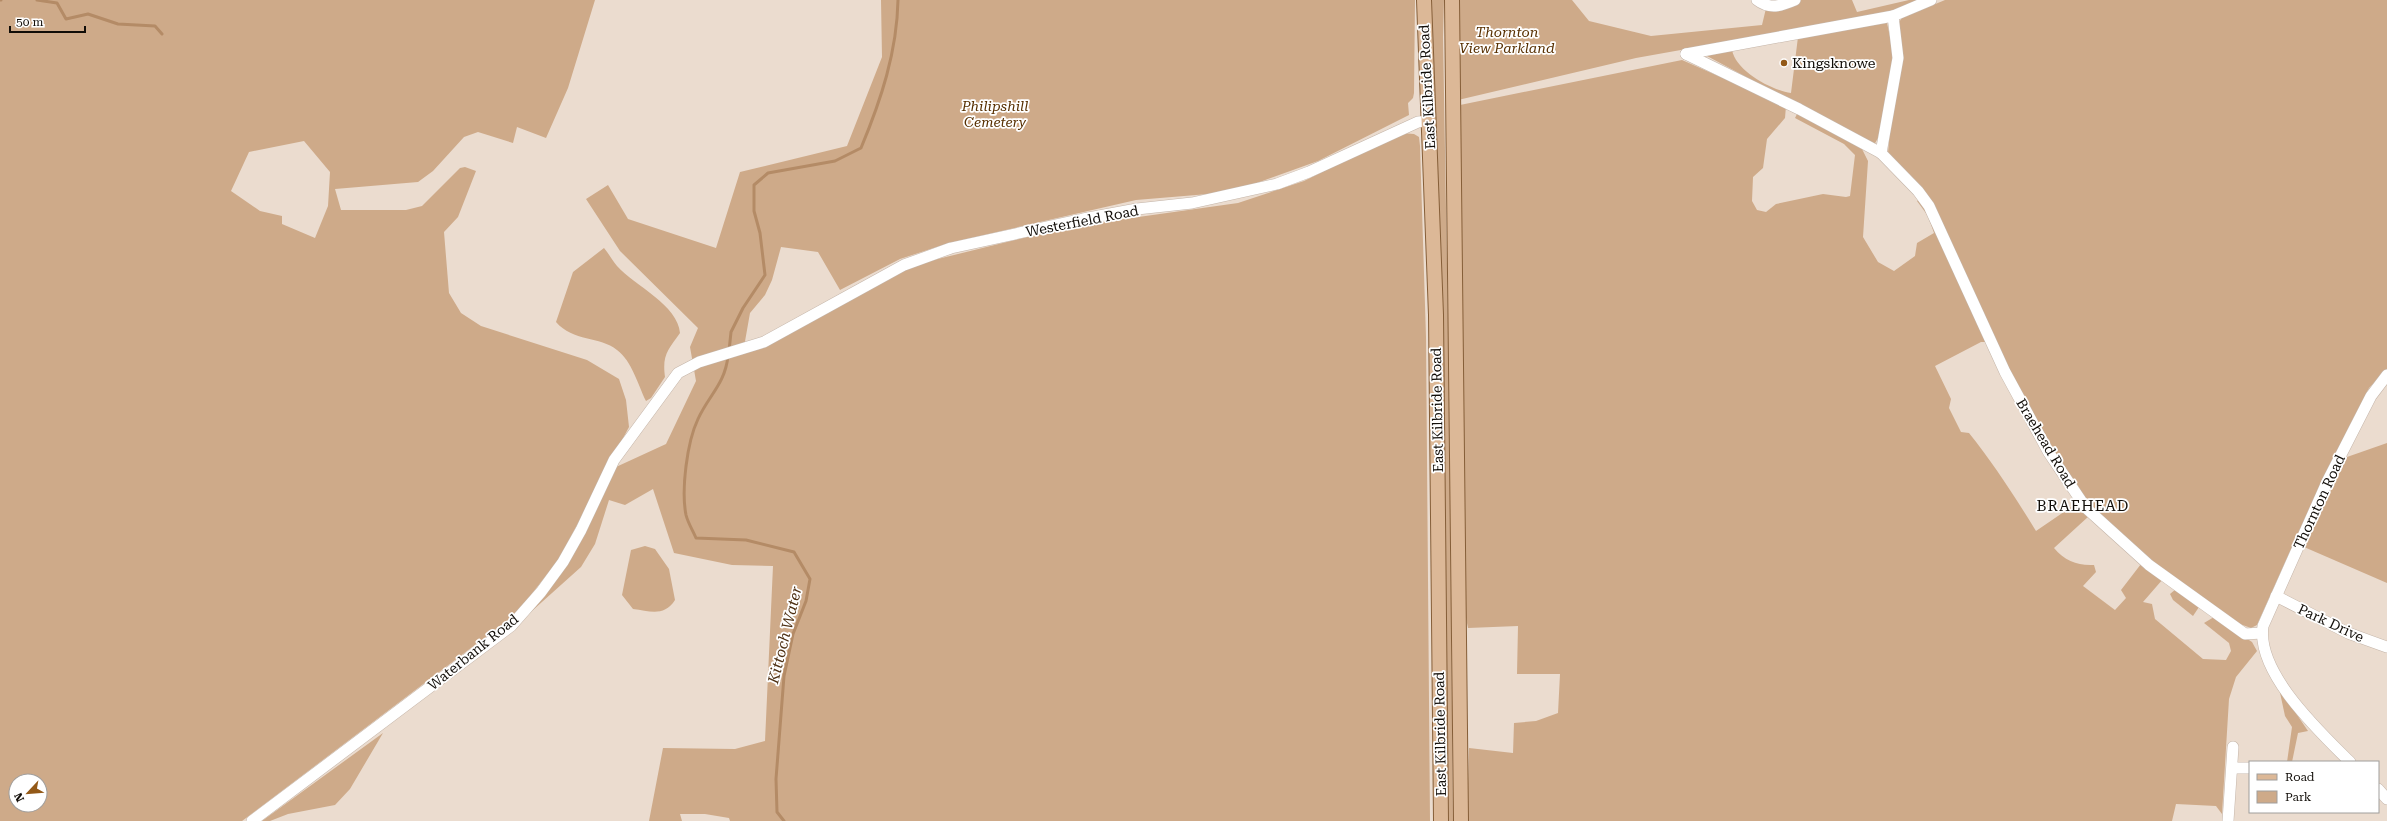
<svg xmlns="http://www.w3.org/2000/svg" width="2387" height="821" viewBox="0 0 2387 821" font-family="'Roboto Serif',serif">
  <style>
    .green { fill: #ceaa89; fill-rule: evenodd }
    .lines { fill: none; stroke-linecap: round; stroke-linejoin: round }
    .stream { stroke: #b48b66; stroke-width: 3 }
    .minor-casing { stroke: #c4b5a9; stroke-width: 12 }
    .major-casing { stroke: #855e38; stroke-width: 16 }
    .minor { stroke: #fff; stroke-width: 11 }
    .major { stroke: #dcb897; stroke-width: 14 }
    .poi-dot { fill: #935917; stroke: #fff; stroke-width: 1.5 }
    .labels { text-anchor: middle; stroke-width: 3.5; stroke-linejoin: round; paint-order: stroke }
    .park-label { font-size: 14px; font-style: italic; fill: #572f00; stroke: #fff }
    .poi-label { font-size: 14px; fill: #110d08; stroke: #fff; text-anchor: start }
    .street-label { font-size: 14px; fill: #110d08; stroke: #fff }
    .neighbourhood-label { font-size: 15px; letter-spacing: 1px; fill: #110d08; stroke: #fff }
    .water-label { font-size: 15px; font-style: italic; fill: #4d2f12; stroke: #fff }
  </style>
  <rect width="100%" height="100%" fill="#ebdccf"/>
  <!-- green -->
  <g class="green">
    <path d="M0 0H595L568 88 546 138 517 127 513 143 478 132 464 137 433 171 418 182 335 189 341 210H406L422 206 460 168 465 167 476 171 458 217 444 232 449 293 461 313 481 326 587 360 619 379 626 400 629 427 559 559 516 614 242 821H0ZM304 141 330 172 328 206 315 238 282 224V216L260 211 231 191 249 152ZM16 781H40V805H16Z"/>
    <path d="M881 0H1415L1414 93 1413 98 1408 103 1409 115 1318 161 1232 192 1136 200 949 243 900 259 840 290 818 252 781 247 772 280 765 295 750 313 744 347 905 267 1048 232 1110 221 1238 203 1304 181 1401 133 1414 134 1419 137 1420 146 1426 337 1430 821H730L729 818 705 814H680L682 821H649L663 748 735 749 765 741 773 566 732 565 674 553 653 489 625 505 609 500 595 544 581 567 523 619 616 467 666 444 696 381 690 347 698 328 620 251 586 199 608 185 628 219 716 248 740 172 847 146 882 57Z"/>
    <path d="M1430 0H1444L1443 37 1449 378 1453 821H1447L1442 289Z"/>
    <path d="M1458 0H1572L1589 21 1651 36 1762 25 1768 0H1852L1857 12 1909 0H1923L1898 11 1636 58 1458 100Z"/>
    <path d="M1945 0H2387V369L2369 388 2322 480 2257 625 2251 628 2237 623 2166 575 2088 505 2049 444 2004 359 1937 212 1888 153 1899 22 1902 18Z"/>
    <path d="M1887 23 1894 54 1891 84 1878 138 1874 145 1707 56 1732 50C1736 71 1771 90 1791 93L1798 37Z"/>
    <path d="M1682 60 1786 106 1785 118 1767 139 1763 168 1753 177 1752 201 1757 210 1766 212 1776 204 1823 194 1846 197 1850 196 1855 155 1844 144 1795 118 1797 114 1862 149 1868 161 1863 237 1878 262 1894 271 1915 256 1917 243 1934 233 1928 216 1917 201 1920 199 1930 214 1986 342H1981L1935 366 1951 399 1949 408 1961 432 1969 433C1994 464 2015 497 2036 531L2077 503 2089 516 2054 548C2065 561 2078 566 2094 565L2096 572 2083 586 2115 610 2126 598 2121 590 2141 564 2163 579 2143 602 2152 604 2155 619 2203 659 2226 660 2231 651 2229 643 2204 623 2214 617 2252 642 2257 651 2236 677 2229 699 2222 814 2216 806 2176 804 2172 821H1467L1469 748 1513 753 1514 723 1536 721 1558 713 1560 674H1517L1518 626 1468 628 1465 613 1460 105Z"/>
    <path d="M604 248C609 254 612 260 617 266 635 286 678 305 680 333 668 350 662 355 665 377L651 398 646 401C638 385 632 361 617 350 600 336 573 342 556 322L573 272Z"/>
    <path d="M2387 443V583L2304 547 2347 457Z"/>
    <path d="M645 546 655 549 669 569 675 600C664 617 650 611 633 609L622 595 631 550Z"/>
    <path d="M2176 589 2199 607 2193 616 2173 600 2170 594Z"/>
    <path d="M2279 688 2308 731 2298 733 2292 762H2287L2292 727 2285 716Z"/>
    <path d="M383 733 350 789 335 805 288 814 270 821H262Z"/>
  </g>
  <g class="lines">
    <!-- stream -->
    <g class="stream">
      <path d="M0 0H1"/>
      <path d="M37 0 57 3 66 19 88 14 118 24 155 26 162 34"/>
      <path d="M729 351 731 332 743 308 765 275 760 233 754 211V185L768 173 835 161 861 148C881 100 897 52 898 0"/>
      <path d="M728 356C725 384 709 395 698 419 687 442 681 490 686 515 688 523 693 531 696 538L746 540 794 552 810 579 806 601 793 634 784 676 776 779 777 812 784 821"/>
    </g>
    <defs>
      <g id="minor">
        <path d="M1757 0C1770 10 1781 6 1795 0"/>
        <path d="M1686 54 1799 109 1881 153 1918 191 1929 206 2005 372 2049 453 2086 508 2149 565 2245 634 2262 633"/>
        <path d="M1686 54 1893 16 1931 0"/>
        <path d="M1881 153 1898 58 1893 16"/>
        <path d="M2276 596 2348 633 2387 647"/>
        <path d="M2350 762C2320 732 2256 673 2263 626L2328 480 2371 396 2387 375"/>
        <path d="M2233 768H2250"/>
        <path d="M2378 789 2387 799"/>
        <path d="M252 821 511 626 541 592 563 562 581 530 614 460 678 373 699 362 764 342 904 265 951 248 1083 219 1137 209 1192 203 1277 184 1309 172 1418 122 1430 121"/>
        <path d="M2228 821 2233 747"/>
      </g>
      <g id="major">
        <path d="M1424 0 1436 315 1441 821"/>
        <path d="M1452 0 1461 821"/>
      </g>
    </defs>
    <!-- minor casing -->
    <use href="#minor" class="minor-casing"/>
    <!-- major casing -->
    <use href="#major" class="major-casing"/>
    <!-- minor -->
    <use href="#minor" class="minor"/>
    <!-- major -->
    <use href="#major" class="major"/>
  </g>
  <!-- markers -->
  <circle class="poi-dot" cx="1784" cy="63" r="4"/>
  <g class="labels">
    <!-- park labels -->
    <g class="park-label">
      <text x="1507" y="37">Thornton<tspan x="1507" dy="16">View Parkland</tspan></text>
      <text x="995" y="111">Philipshill<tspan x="995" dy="16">Cemetery</tspan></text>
    </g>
    <!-- poi labels -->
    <g class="poi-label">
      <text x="1792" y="68">Kingsknowe</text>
    </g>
    <!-- street labels -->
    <g class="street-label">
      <text transform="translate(1427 87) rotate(-93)" y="5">East Kilbride Road</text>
      <text transform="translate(1082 221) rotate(-11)" y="5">Westerfield Road</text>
      <text transform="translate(1437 410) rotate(-91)" y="5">East Kilbride Road</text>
      <text transform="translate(2046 443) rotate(59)" y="5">Braehead Road</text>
      <text transform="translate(2319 502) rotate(-65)" y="5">Thornton Road</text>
      <text transform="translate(2331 623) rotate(25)" y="5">Park Drive</text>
      <text transform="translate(473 652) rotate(-39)" y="5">Waterbank Road</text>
      <text transform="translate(1440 734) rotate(-91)" y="5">East Kilbride Road</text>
    </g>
    <!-- neighbourhood labels -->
    <g class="neighbourhood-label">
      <text x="2083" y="511">BRAEHEAD</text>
    </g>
    <!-- water labels -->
    <g class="water-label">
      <text transform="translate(785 635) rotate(-76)" y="5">Kittoch Water</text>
    </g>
  </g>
  <!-- legend -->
  <rect x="2249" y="761" width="130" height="52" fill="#ffffff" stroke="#a09e9c"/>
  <rect x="2257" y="774" width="20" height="6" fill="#dcb897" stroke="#a09e9c"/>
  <text x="2285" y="781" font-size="12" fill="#110d08">Road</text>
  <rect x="2257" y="791" width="20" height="12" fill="#ceaa89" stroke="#a09e9c"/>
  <text x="2285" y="801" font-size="12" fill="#110d08">Park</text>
  <!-- north arrow -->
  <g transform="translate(28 793) rotate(244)"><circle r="19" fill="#ffffff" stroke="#a09e9c"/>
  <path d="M0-3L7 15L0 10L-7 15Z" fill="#935917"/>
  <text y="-6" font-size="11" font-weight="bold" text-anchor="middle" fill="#110d08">N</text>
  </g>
  <!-- scale -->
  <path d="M10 26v6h75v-6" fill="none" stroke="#110d08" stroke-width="2"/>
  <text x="16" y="26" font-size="12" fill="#110d08" stroke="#ffffff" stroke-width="3" paint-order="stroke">50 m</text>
</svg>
